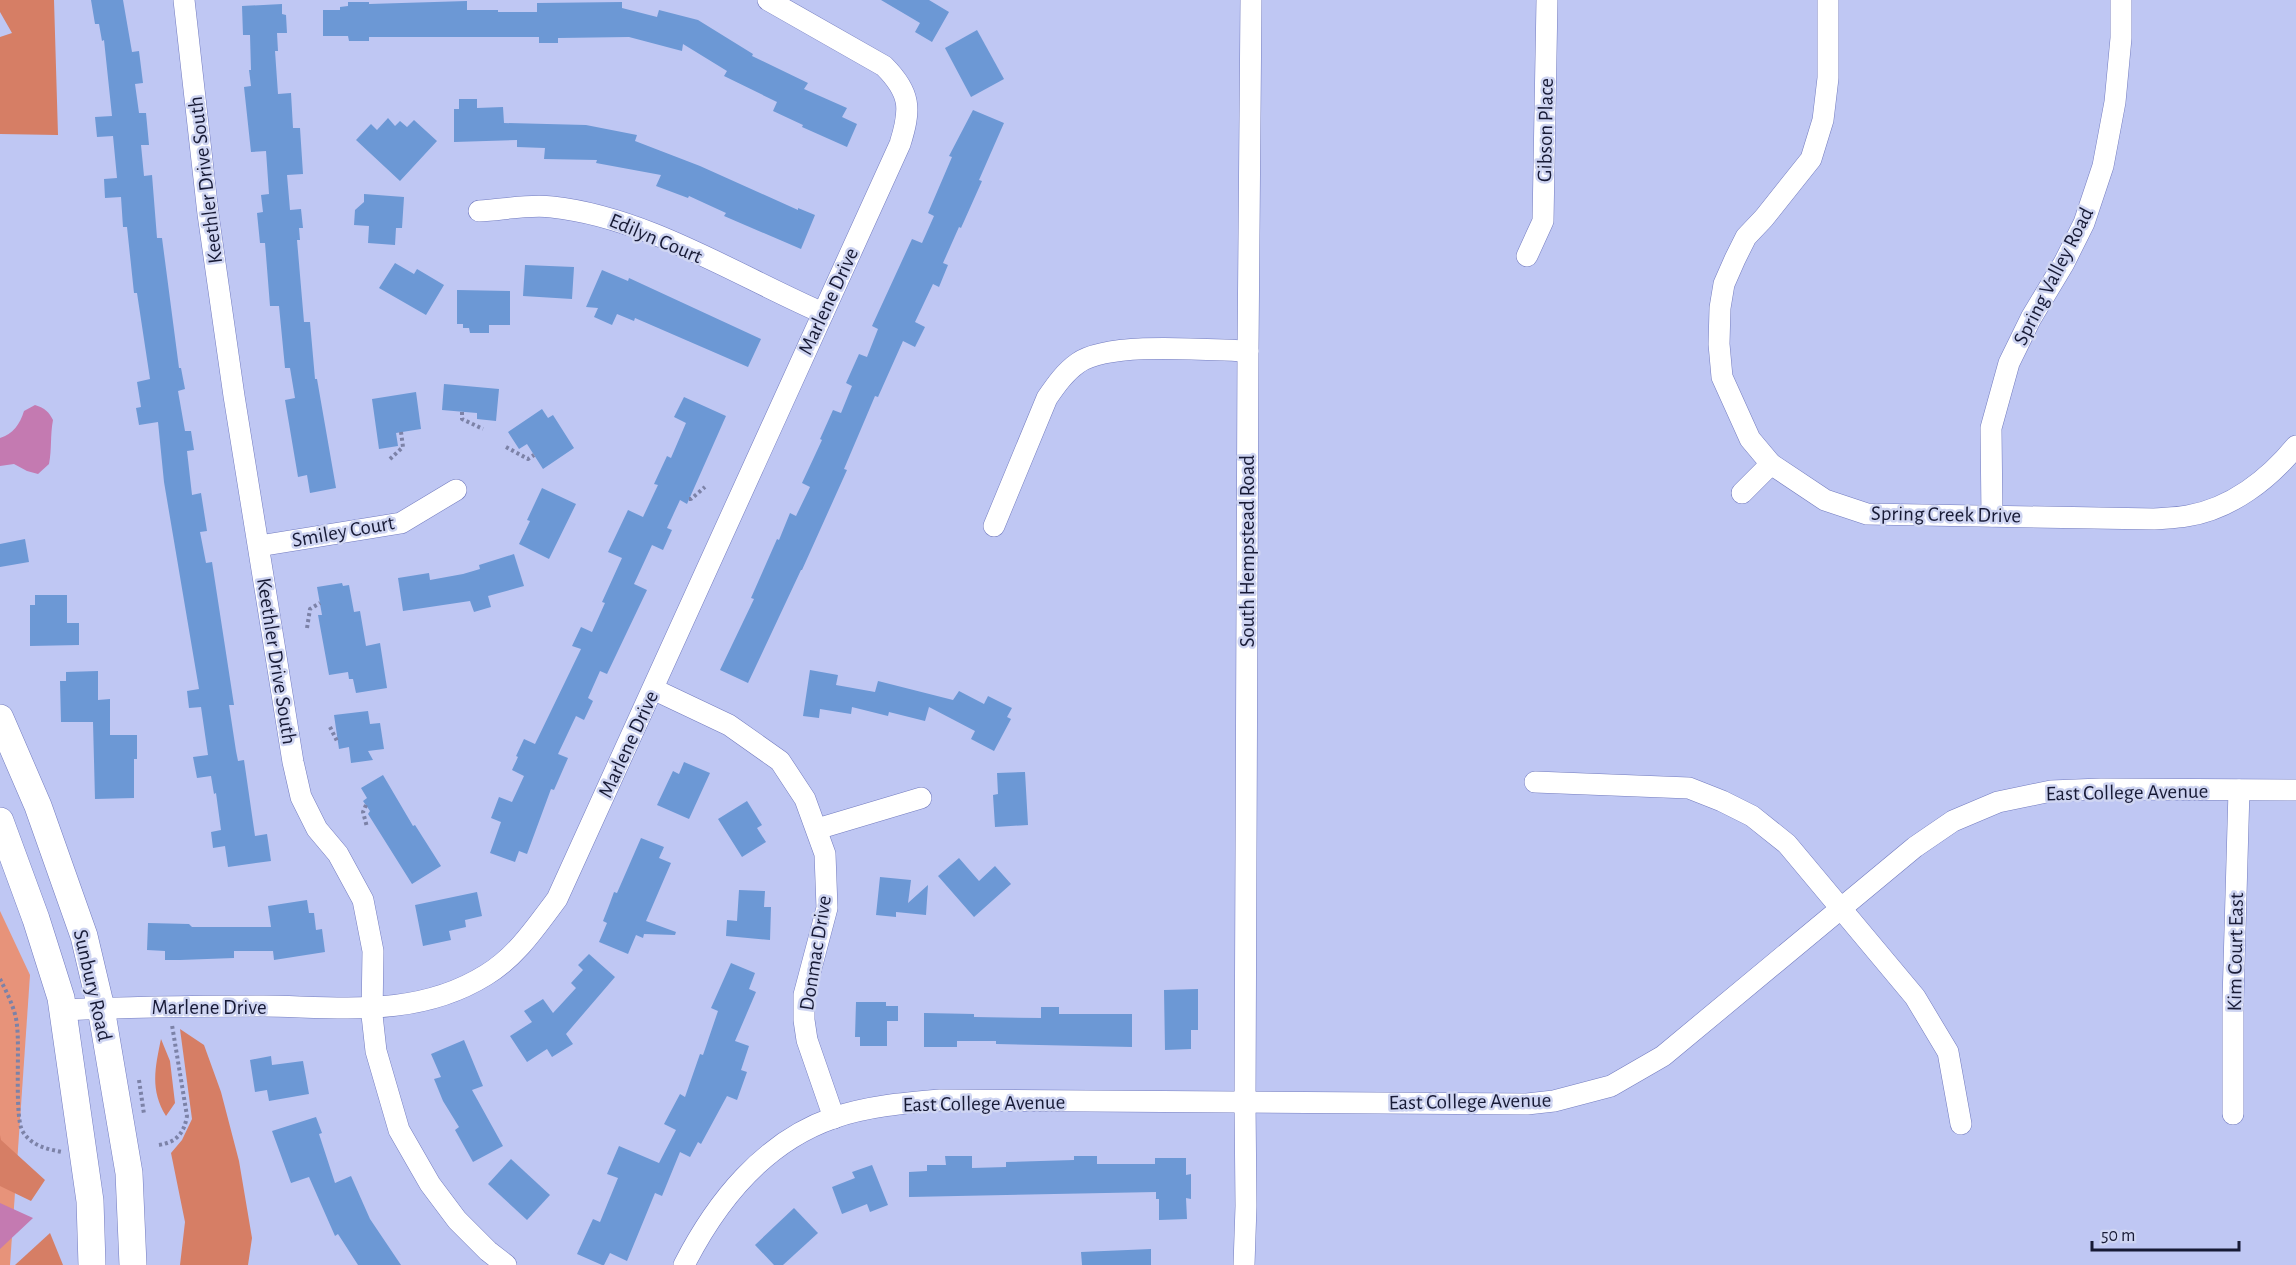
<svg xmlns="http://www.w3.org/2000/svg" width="2296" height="1265" viewBox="0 0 2296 1265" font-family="'Alegreya Sans',sans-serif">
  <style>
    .green { fill: #e7937a }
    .forest { fill: #d67e65 }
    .water { fill: #c47ab1 }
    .building { fill: #6c98d5 }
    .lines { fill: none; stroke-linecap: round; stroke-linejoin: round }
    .minor-casing { stroke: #727bbf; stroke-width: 22 }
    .major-casing { stroke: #727bbf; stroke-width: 28 }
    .path { stroke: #7c82a7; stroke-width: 4; stroke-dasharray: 3 3; stroke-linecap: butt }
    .minor { stroke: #fff; stroke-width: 21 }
    .major { stroke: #fff; stroke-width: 27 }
    .labels { text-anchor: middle; stroke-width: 5; stroke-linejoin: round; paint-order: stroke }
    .street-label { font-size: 21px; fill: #171a35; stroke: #cfd5f2 }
  </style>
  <rect width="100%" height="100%" fill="#bfc7f3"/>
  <!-- green -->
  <path class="green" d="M0 911 30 975 10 1265H0Z"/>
  <!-- forest -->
  <g class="forest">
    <path d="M0 0H54L58 135 0 134V37L12 33 0 12Z"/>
    <path d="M180 1029 204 1045 221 1092 239 1161 252 1238 248 1265H180L185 1222 171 1153 182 1140 192 1119Z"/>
    <path d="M161 1039 170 1061 175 1103 166 1116C150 1090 155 1068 161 1039Z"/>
    <path d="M0 1135 1 1140 45 1180 31 1201 0 1186Z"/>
    <path d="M50 1233 63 1265H15Z"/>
  </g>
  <!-- water -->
  <g class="water">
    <path d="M35 405C45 408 49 412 53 420 50 436 52 449 49 464L38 474 27 471 14 464 0 466V438C13 434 20 424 24 411Z"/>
    <path d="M0 1203 33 1218 0 1249Z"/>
  </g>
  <!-- building -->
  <g class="building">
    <path d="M91 0H123L132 52 139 51 143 83 135 84 139 113H146L149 145H141L144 176 152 175 157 238H162L179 368H181L185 389 178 391 185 431H191L194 450 187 451 192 495 201 493 207 531 200 532 206 563 212 562 234 705H229L236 751 238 761 244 760 255 836 267 834 271 861 228 867 225 846 213 848 211 832 221 830 216 793 214 794 211 776 197 778 193 757 208 755 201 707 189 708 187 691 199 689 164 482 158 422 139 425 136 408 141 407 137 382 150 379 137 293H134L127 227H123L121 197 105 198 104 179 117 178 113 136 97 137 95 117 112 116 104 40 102 41 99 24H95Z"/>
    <path d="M881 0H929L949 12 932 42 915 32 920 23Z"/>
    <path d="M467 1V10H498V12H537V3L622 2V8L657 17 659 10 698 20 753 54 752 56 808 83 804 89 847 108 842 117 857 124 847 147 802 127 803 125 773 111 777 102 724 76 727 71 683 44 682 51 629 37 558 38V43H539V37H369V41H349L348 36H323V10H340V7L348 6V2H369V4Z"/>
    <path d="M282 4V14L286 15 287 33H277L278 51H275L278 94 291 93 293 128H300L303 174 287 175 290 210 301 209 303 228H299L300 240H297L304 322H310L315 379H317L336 488 310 493 307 475 298 477 285 400 295 398 290 368H285L279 306H270L265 243H260L257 213 263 212 261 195 269 194 266 151 251 152 244 87 251 86 249 70H251L250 35H243L242 6Z"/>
    <path d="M977 30 1004 79 971 97 945 48Z"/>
    <path d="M459 99H477V108L503 107 504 123 586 125 637 135 635 141 700 166 798 210V208L815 215 801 249 724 216 726 213 689 196 688 198 656 186 661 175 596 163 597 160 544 159 545 148 517 147V140L454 142V109H459Z"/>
    <path d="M973 110 1004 123 979 180 982 181 961 228 959 227 943 263 948 265 939 287 933 284 915 322 925 327 915 347 903 341 878 397 875 396 844 469 847 470 802 570H801L748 683 720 670 754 599 751 598 777 539 779 540 790 513 796 516 810 487 802 483 822 440 820 439 833 410 841 413 852 386 846 383 859 354 867 357 878 329 872 326 912 239 922 243 934 216 928 213 952 157 949 156Z"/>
    <path d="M388 118 395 126 400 121 407 127 414 120 437 141 400 181 356 140 371 124 377 130Z"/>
    <path d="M364 194 404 197 402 228H396L395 245 368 243 369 226 354 225 355 210 364 202Z"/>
    <path d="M395 263 414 274 417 269 444 285 426 315 379 288Z"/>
    <path d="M525 265 574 267 572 299 523 296Z"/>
    <path d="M602 270 628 281 629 278 761 339 748 367 635 318 634 321 617 314 612 325 594 317 598 308 586 307Z"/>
    <path d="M457 290 510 291V325H489V333H470L469 328H463V324H457Z"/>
    <path d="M444 384 499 389 496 421 477 419V413L442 410Z"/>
    <path d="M416 392 421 429 396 433 398 446 379 449 372 399Z"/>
    <path d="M684 397 726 416 687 504 680 500 667 528 672 530 663 550 652 545 634 584 647 590 607 674 600 671 588 698 593 701 584 720 576 716 558 754 568 758 554 790 551 789 527 854 519 851 515 862 490 853 501 822 491 818 499 797 512 802 524 776 512 770 518 757 516 756 524 739 535 744 581 649 572 646 581 627 592 632 605 603 602 602 622 558 608 552 628 510 643 517 658 485 654 484 667 456 671 458 686 423 674 417Z"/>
    <path d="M542 409 548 418 553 415 574 448 543 469 527 444 519 449 508 432Z"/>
    <path d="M542 488 576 504 549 559 519 544 530 521 527 520Z"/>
    <path d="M25 539 29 562 0 567V544Z"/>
    <path d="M514 554 524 586 488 596 491 607 474 612 470 601 403 611 398 578 429 573 430 580 463 574 480 569 479 565Z"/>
    <path d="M342 583 343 586 349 585 354 612 360 611 366 646 380 643 387 688 356 693 353 679H349L348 672 329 675 318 615H322L317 587Z"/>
    <path d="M35 595H67V623H79V645L30 646V605H35Z"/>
    <path d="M810 670 838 675 836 685 875 692 878 681 953 700 959 691 984 704 988 696 1012 708 1007 717 1011 719 994 751 971 739 975 731 929 707 925 721 889 712 888 716 852 707 851 714 820 709 819 718 803 716Z"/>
    <path d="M98 671V700L110 699V735H137V759H134V798L95 799 93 722H61L60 681H66V672Z"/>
    <path d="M368 711 370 724 380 723 384 749 368 751 373 760 351 763 349 747 339 749 334 715Z"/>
    <path d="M684 762 710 773 689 819 657 805 673 771 679 774Z"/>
    <path d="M1025 772 1028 825 995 827 993 795 998 794 997 773Z"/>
    <path d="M383 775 413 826 415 825 441 866 412 884 368 814 370 811 363 801 367 798 361 788Z"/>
    <path d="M747 801 762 825 757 828 766 842 742 857 718 819Z"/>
    <path d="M641 838 664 847 659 858 671 863 646 921 676 932 675 935 644 934 643 938 636 935 628 954 599 942 607 923 603 921 610 903 614 892 617 893Z"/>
    <path d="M959 858 979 881 995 866 1011 884 974 917 938 876Z"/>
    <path d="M880 877 911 880 908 903 928 885 926 915 896 912V917L876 915Z"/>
    <path d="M739 890 765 891 764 907H771L770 940 726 936 727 920 737 921Z"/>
    <path d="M477 892 482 916 465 920 466 927 449 931 451 940 423 946 415 905Z"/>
    <path d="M307 900 309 913H314L316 930 322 929 325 952 274 960 273 951H234V958L180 960H165V951L147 950 148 923 189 924 192 927H271L268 906Z"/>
    <path d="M589 954 615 977 566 1034 573 1044 552 1057 547 1049 527 1062 510 1036 532 1022 524 1011 543 999 553 1013 576 988 571 983 583 970 578 965Z"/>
    <path d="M731 963 755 973 749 989 756 992 735 1041 749 1046 741 1070 747 1072 737 1100 727 1096 701 1144 698 1142 690 1157 680 1152 662 1196 655 1193 627 1261 610 1253 604 1265H602L577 1254 593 1219 600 1222 618 1178 607 1174 619 1146 659 1163 676 1130 664 1124 680 1094 685 1097 700 1054 703 1055 718 1011 711 1008Z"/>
    <path d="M1198 989V1030H1191V1049L1165 1050 1164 990Z"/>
    <path d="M856 1002H886V1006H898V1021H887V1046H860V1037H855Z"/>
    <path d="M1041 1007H1059V1014H1132V1047L996 1044V1041H957V1047H924V1013L974 1014V1017L1041 1018Z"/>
    <path d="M464 1040 483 1086 472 1090 503 1146 473 1162 455 1130 459 1127 443 1101 434 1079 441 1077 431 1054Z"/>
    <path d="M271 1056 272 1065 303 1061 309 1094 269 1101 267 1090 255 1092 250 1060Z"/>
    <path d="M316 1117 322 1133 319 1134 335 1183 351 1176 370 1219 401 1265H358L338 1234 335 1236 309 1177 291 1183 272 1131Z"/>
    <path d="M945 1156H972V1168L1006 1167V1162L1074 1160V1156H1097V1164H1155V1158H1186V1175L1191 1174V1199L1186 1198 1187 1219 1159 1220V1199H1156V1192L909 1197V1172L927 1171V1165H946Z"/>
    <path d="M511 1159 550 1195 527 1220 488 1184Z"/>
    <path d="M872 1165 888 1205 870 1212 867 1204 842 1214 832 1187 855 1178 852 1172Z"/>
    <path d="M794 1208 818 1233 783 1265H774L755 1245Z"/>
    <path d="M1151 1249V1265H1082L1081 1252Z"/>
  </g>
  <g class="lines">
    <defs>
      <g id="minor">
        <path d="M184 0 208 214 234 396 293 762 301 797 317 829 338 854 363 900 373 951 372 1015 376 1051 399 1130 430 1184 457 1220 488 1251 506 1265"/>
        <path d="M1828 0V78L1823 120 1811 159 1764 218 1746 237 1735 259 1724 284 1720 308 1719 344 1722 377 1750 439 1771 464 1825 500 1867 514 2154 519C2165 518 2176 518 2187 516 2231 509 2269 479 2296 446"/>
        <path d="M479 211C502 210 528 204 552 207 646 217 736 275 823 313"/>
        <path d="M1527 256 1543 221 1547 0"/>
        <path d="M1742 493 1771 464"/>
        <path d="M1992 516 1991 428 2009 363 2031 318 2064 263 2084 223 2103 166 2115 102 2121 38V0"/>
        <path d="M994 526 1047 398C1056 385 1065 372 1078 363 1109 341 1207 350 1248 351"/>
        <path d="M259 546 401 523 456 490"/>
        <path d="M653 689 729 725 780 761 805 799 825 854 827 908 804 995V1020L807 1040 834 1118"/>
        <path d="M1535 782 1689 788 1722 801 1752 816 1787 844 1915 997 1948 1052 1961 1124"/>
        <path d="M817 829 921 798"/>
        <path d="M63 1010C130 1007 197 1006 264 1006 340 1007 417 1018 486 975 516 957 536 927 557 899L900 144C911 109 911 93 884 66L768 0"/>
        <path d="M2233 1114V1000L2239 790"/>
        <path d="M684 1265C716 1202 764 1142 833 1118 868 1106 905 1103 941 1100L1527 1104 1554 1101 1611 1086 1663 1056 1915 847 1953 821 1998 802 2051 791 2101 789 2296 790"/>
        <path d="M1244 1265 1246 1206 1245 1102 1248 351 1251 0"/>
      </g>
      <g id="major">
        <path d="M0 718 38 806 84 936 101 1008 129 1173 133 1265"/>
        <path d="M0 821 36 919 61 998 90 1201 92 1265"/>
      </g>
    </defs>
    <!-- minor casing -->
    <use href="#minor" class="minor-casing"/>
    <!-- major casing -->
    <use href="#major" class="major-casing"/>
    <!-- path -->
    <g class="path">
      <path d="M462 412V419L483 429"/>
      <path d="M506 447 528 459 534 455"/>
      <path d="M390 459 403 447 401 432"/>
      <path d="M689 499H691L705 487"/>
      <path d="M307 628 310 609 320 603"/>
      <path d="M330 727 338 743"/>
      <path d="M366 805 363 812 367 827"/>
      <path d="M0 979C7 993 16 1010 17 1026 20 1048 14 1119 23 1132 32 1146 47 1149 62 1152"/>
      <path d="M139 1080 144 1114"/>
      <path d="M159 1145C177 1142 184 1133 187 1116L172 1025"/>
    </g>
    <!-- minor -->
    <use href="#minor" class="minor"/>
    <!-- major -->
    <use href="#major" class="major"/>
  </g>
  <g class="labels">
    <!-- street labels -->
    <g class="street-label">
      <text transform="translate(1545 130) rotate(-89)" y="7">Gibson Place</text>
      <text transform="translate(205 180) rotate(-97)" y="7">Keethler Drive South</text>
      <text transform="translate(656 238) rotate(23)" y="7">Edilyn Court</text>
      <text transform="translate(2053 276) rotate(-63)" y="7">Spring Valley Road</text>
      <text transform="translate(828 301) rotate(-65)" y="7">Marlene Drive</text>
      <text transform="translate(1946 514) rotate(1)" y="7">Spring Creek Drive</text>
      <text transform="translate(343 531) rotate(-10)" y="7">Smiley Court</text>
      <text transform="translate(1247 551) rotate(-90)" y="7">South Hempstead Road</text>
      <text transform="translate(277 661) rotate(81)" y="7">Keethler Drive South</text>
      <text transform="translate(628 744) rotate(-65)" y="7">Marlene Drive</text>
      <text transform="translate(2127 792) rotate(-1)" y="7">East College Avenue</text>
      <text transform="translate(2235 952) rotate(-89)" y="7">Kim Court East</text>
      <text transform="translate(815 953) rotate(-81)" y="7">Donmac Drive</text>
      <text transform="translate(93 985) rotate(77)" y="7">Sunbury Road</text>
      <text x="209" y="1014">Marlene Drive</text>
      <text transform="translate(1470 1101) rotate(-1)" y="7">East College Avenue</text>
      <text transform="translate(984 1103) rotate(-1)" y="7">East College Avenue</text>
    </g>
  </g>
  <!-- scale -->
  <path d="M2092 1241v9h147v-9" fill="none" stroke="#171a35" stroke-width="3"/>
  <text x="2101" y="1241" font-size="18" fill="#171a35" stroke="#cfd5f2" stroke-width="4.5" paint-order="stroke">50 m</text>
</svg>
